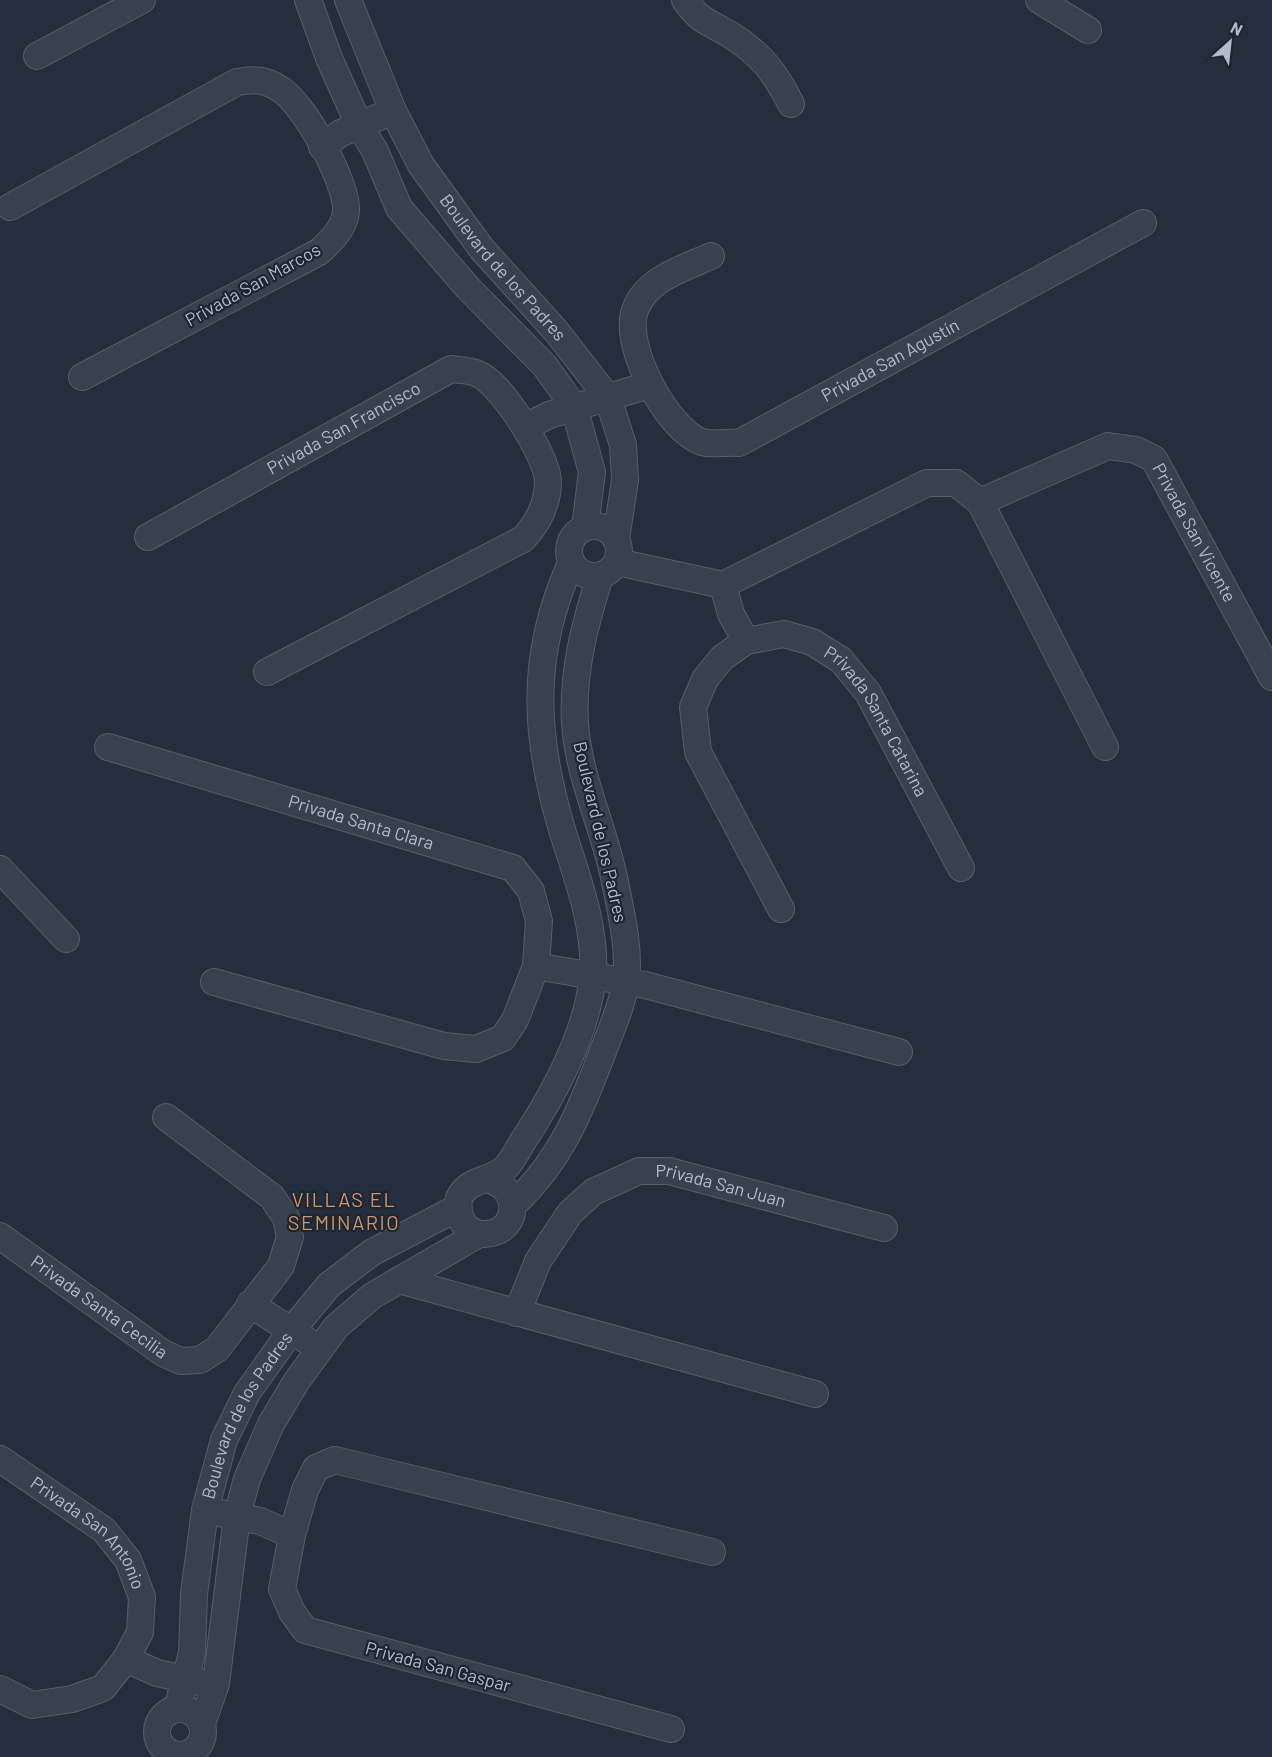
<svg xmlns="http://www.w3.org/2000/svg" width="1272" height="1757" viewBox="0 0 1272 1757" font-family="Barlow,sans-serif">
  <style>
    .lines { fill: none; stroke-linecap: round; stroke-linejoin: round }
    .street-casing { stroke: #565f6c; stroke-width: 28 }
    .street { stroke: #38414e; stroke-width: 26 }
    .labels { text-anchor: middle; stroke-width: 4.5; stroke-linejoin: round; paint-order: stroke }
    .street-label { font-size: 18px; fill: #b4bcc9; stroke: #1d2633 }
    .neighbourhood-label { font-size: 20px; letter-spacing: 1.5px; fill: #d59563; stroke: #1d2633 }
  </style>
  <rect width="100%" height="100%" fill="#242f3e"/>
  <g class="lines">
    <defs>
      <g id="street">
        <path d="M308 0 329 58 359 125 375 151 399 208 468 288 545 366 574 407 592 472 585 528"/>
        <path id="s1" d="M348 0 393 111 421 165 481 248 556 331 608 398 623 445 625 480 616 539"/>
        <path d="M685 0C699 21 709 22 729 34 760 53 775 72 791 104"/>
        <path d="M1039 0 1088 30"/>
        <path d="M37 56 142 0"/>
        <path d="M322 147 341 133 393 111"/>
        <path d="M10 207 237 82C254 79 265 79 280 89 304 103 348 184 346 211 345 228 330 242 319 252L82 377"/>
        <path id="s2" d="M711 256C684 268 646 279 635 310 622 345 667 430 702 442 712 445 728 442 739 443L1143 223"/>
        <path d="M526 427 549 415 649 385"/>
        <path id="s3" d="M980 502 1108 446 1136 450 1154 459 1272 677"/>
        <circle cx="594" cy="551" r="25"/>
        <path id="s4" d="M148 537 451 369C459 370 470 370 478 374 501 383 547 456 548 481 548 504 539 522 523 539L267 672"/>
        <path d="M617 562 723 585"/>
        <path d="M723 585 927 483H956L980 502 1105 747"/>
        <path d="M723 585 731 614 746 641"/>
        <path id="s5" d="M108 747 513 868 531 891 539 921 536 966 515 1020 503 1038 476 1049 444 1046 214 982"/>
        <path d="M0 869 66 939"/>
        <path id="s6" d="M781 909 698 752 693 707 705 679 722 658 746 641 784 634 812 642 841 660 868 693 961 868"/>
        <path d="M536 966 645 985 899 1052"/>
        <path d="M488 1179C499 1183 508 1188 511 1200 522 1241 452 1250 459 1198 469 1177 491 1183 506 1167 513 1160 518 1149 523 1141 554 1094 588 1032 593 974 596 927 577 877 563 833 534 737 529 656 571 563"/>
        <path d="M513 1205C562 1160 582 1107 605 1046 613 1026 623 1002 626 981 630 949 621 913 615 882 605 830 578 776 575 723 572 672 585 624 600 576"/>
        <path id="s7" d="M0 1236 163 1353 181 1361 200 1360 217 1349 281 1266 290 1237 286 1218 272 1197 166 1117"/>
        <path d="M399 1280 815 1394"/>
        <path d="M250 1304 306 1340"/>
        <path id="s8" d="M517 1313 538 1261 570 1213 593 1192 639 1171H669L884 1228"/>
        <path id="s9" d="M0 1459 104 1530 128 1560 142 1597 140 1632 126 1659 103 1688 72 1699 32 1705 0 1689"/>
        <path d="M220 1513 260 1521 292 1535"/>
        <path d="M126 1659 157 1673 200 1682"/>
        <path id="s10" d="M177 1709 192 1653 194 1594 205 1510 224 1440 247 1393 291 1331 329 1285 371 1253 457 1208"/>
        <circle cx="180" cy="1732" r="23"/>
        <path d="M202 1723 216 1684 237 1516 247 1479 271 1424 296 1382 336 1327 372 1296 479 1234"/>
        <path d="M671 1729 305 1630 292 1612 282 1589 292 1535 305 1490 316 1468 335 1460 712 1552"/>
      </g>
    </defs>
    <!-- street casing -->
    <use href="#street" class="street-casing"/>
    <!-- street -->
    <use href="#street" class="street"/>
  </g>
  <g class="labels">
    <!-- street labels -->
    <g class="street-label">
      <text dy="6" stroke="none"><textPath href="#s1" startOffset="312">Boulevard de los Padres</textPath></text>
      <text transform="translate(253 285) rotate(-29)" y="6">Privada San Marcos</text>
      <text dy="6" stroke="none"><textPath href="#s2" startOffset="462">Privada San Agustín</textPath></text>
      <text dy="6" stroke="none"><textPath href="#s4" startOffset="224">Privada San Francisco</textPath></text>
      <text dy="6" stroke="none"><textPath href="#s3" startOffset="272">Privada San Vicente</textPath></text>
      <text dy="6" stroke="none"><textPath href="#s6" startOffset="482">Privada Santa Catarina</textPath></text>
      <text dy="6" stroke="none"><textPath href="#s5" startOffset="264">Privada Santa Clara</textPath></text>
      <text transform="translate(600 832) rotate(77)" y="6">Boulevard de los Padres</text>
      <text dy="6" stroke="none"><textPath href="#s8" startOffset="279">Privada San Juan</textPath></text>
      <text dy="6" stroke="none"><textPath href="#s7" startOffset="122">Privada Santa Cecilia</textPath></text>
      <text dy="6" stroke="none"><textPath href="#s10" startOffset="306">Boulevard de los Padres</textPath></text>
      <text dy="6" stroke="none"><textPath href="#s9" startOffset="117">Privada San Antonio</textPath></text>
      <text transform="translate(438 1667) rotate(15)" y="6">Privada San Gaspar</text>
    </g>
    <!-- neighbourhood labels -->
    <g class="neighbourhood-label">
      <text x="344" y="1207">VILLAS EL<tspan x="344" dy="23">SEMINARIO</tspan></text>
    </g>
  </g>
  <!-- north arrow -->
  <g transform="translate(1230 42) rotate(27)" stroke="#1d2633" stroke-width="4.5" paint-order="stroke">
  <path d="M0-4.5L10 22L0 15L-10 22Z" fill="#b4bcc9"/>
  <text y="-9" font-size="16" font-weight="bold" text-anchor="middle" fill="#b4bcc9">N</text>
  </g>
</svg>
